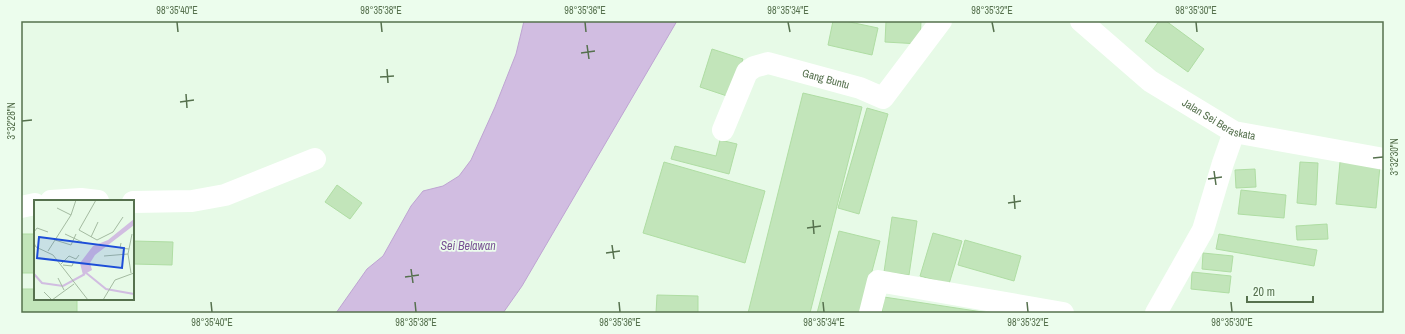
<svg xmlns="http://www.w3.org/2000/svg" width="1405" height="334" viewBox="0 0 1405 334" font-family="'Archivo Narrow',sans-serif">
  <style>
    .water { fill: #d1bde1; stroke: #bea4d2 }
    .building { fill: #c2e5ba; stroke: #afdda3 }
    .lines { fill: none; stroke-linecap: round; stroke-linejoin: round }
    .minor { stroke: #fff; stroke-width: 22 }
    .ticks { fill: none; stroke: #56714e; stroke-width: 1.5 }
    .labels { text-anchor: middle; stroke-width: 3.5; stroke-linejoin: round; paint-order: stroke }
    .street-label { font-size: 11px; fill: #56714e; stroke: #ecfded }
    .water-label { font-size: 12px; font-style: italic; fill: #7a5495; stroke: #ecfded }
    .inset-river { fill: none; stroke: #d1bde1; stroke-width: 2 }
    .inset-road { fill: none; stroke: #a4bba1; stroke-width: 1 }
    .view { fill: #1d4ed8; fill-opacity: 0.15; stroke: #1d4ed8; stroke-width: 2 }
    .inset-edge { fill: none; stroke: #56714e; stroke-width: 2 }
    .neatline { fill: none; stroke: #56714e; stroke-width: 1.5 }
    .ticks-label { font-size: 10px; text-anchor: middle; fill: #56714e }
  </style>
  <rect width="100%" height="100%" fill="#e7fae7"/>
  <!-- water -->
  <path class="water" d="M524 21H677L522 286 503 313H336L367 269 383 256 411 206 423 191 443 186 459 176 471 160 495 107 516 54Z"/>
  <!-- building -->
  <g class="building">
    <path d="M833 21H845L878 28 872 55 828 45Z"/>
    <path d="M886 21H921L920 44 885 42Z"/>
    <path d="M1159 21H1166L1204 49 1188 72 1145 41Z"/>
    <path d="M712 49 743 59 730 97 700 87Z"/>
    <path d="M803 93 862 107 810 313H748Z"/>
    <path d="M867 108 888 114 859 214 838 208Z"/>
    <path d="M720 140 737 144 729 174 671 159 675 146 716 156Z"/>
    <path d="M664 162 765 191 745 263 643 233Z"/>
    <path d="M1300 162 1318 163 1316 205 1297 203Z"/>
    <path d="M1340 162 1380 166 1376 208 1336 204Z"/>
    <path d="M1255 169 1256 187 1236 188 1235 170Z"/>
    <path d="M337 185 362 203 350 219 325 202Z"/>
    <path d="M1241 190 1286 195 1284 218 1238 214Z"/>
    <path d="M892 217 917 221 909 275 884 272Z"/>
    <path d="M1327 224 1328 239 1297 240 1296 226Z"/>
    <path d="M839 231 880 241 861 313H817Z"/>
    <path d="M933 233 962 241 949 284 920 276Z"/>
    <rect x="21" y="234" width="14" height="39"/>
    <path d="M1219 234 1317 250 1314 266 1216 249Z"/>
    <path d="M965 240 1021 256 1014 281 958 265Z"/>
    <path d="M133 241 173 242 172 265 133 264Z"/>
    <path d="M1203 253 1233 256 1231 272 1202 269Z"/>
    <path d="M1192 272 1231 276 1229 293 1191 289Z"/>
    <path d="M21 289H35V299H77V312H21Z"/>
    <path d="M657 295 698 296V313H656Z"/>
    <path d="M884 297 989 313H882Z"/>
  </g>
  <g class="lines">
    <!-- minor -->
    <g class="minor">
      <path id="s1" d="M1081 21 1150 81 1234 132 1384 159"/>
      <path id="s2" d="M723 130 747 72 754 67 768 63 860 88 883 98 941 21"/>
      <path d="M51 201 81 199 98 201"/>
      <path d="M133 202 192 201 225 195 315 159"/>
      <path d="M21 207 35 204"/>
      <path d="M870 313 878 281 1063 313"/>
      <path d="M1156 313 1203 230 1223 163 1234 132"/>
    </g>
  </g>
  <!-- ticks -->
  <path class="ticks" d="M177 22 178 32M381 22 382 32M585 22 586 32M788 22 790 32M992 22 994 32M1196 22 1197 32M587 45 589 59M581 53 595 51M387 69 388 83M380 77 394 76M186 94 187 108M180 102 194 100M22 121 32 120M1373 158 1383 157M1214 171 1216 185M1208 179 1222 177M1014 195 1015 209M1008 203 1021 201M813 220 814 234M807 228 821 226M612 245 614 259M606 253 620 251M411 269 413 283M405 277 419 275M211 302 212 312M415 302 416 312M619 302 620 312M823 302 824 312M1027 302 1028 312M1231 302 1232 312"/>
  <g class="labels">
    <!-- street labels -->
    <g class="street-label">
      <text dy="4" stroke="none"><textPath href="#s2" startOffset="146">Gang Buntu</textPath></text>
      <text dy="4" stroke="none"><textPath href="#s1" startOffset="171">Jalan Sei Beraskata</textPath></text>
    </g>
    <!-- water labels -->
    <g class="water-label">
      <text x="468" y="250">Sei Belawan</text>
    </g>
  </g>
  <!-- overview -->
  <g transform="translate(34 200)">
    <rect width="100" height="100" fill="#e7fae7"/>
    <path d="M100 19V25L95 29 61 55 56 63 58 70 49 75 46 63 59 46 74 40Z" fill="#d1bde1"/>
    <path class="inset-river" d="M51 72 72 89 100 94M0 74 8 83 29 86 51 74"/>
    <path class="inset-road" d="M62 0 45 30 63 40 79 32 89 17M23 8 37 15M0 32 3 28 14 32M31 34 48 42M57 37 64 22M21 40 37 45 42 34M0 43 2 47 19 55 54 100M87 43 86 48 95 49M14 51 37 15 42 0M70 56 94 54M27 64 35 56 42 59 45 55M29 65 38 66 40 61M97 73 94 54 98 34M24 78 30 90M10 92 18 100 40 84M69 100 81 80 100 73"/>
    <path class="view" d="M5 37 90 48 88 68 3 58Z"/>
    <rect width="100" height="100" class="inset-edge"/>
  </g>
  <!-- border -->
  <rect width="1405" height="334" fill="none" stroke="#ecfded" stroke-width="44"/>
  <!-- scale -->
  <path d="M1247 296v6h66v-6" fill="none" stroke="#56714e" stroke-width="2"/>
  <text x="1253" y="296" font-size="12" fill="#56714e" stroke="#ecfded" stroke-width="3" paint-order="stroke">20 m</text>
  <rect x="22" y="22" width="1361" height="290" class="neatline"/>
  <g class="ticks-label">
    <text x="177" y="14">98°35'40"E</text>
    <text x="381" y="14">98°35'38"E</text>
    <text x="585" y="14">98°35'36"E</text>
    <text x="788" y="14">98°35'34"E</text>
    <text x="992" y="14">98°35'32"E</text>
    <text x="1196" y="14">98°35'30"E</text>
    <text transform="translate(11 121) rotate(-90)" y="4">3°32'28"N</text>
    <text transform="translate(1394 157) rotate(-90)" y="4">3°32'30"N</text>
    <text x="212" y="326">98°35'40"E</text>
    <text x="416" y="326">98°35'38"E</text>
    <text x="620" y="326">98°35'36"E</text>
    <text x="824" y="326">98°35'34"E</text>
    <text x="1028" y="326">98°35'32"E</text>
    <text x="1232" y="326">98°35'30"E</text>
  </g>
</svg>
